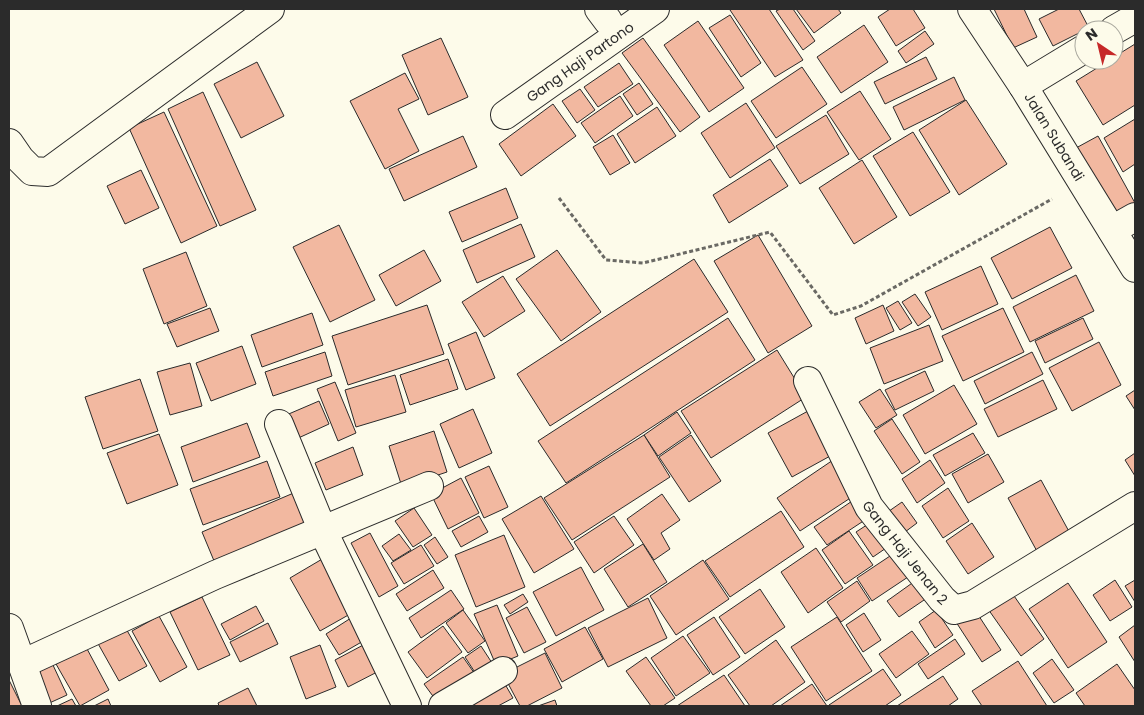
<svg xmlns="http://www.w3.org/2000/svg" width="1144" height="715" viewBox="0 0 1144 715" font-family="Poppins,sans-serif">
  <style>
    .building { fill: #f2b8a0; stroke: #2b2b2b }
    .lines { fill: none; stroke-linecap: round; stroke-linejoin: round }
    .minor-casing { stroke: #2b2b2b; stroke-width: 30 }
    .path { stroke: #6a6964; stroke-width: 3; stroke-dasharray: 4 2.5; stroke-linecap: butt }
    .minor { stroke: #fdfbea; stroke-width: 28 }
    .labels { text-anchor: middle; stroke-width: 4; stroke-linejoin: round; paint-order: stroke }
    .street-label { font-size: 14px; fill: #2b2b2b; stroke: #fdfbea }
  </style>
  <rect width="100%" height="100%" fill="#fdfbea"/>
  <!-- building -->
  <g class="building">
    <path d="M732 9H769L803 60 775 77 730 10Z"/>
    <path d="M780 9H793L815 41 803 50 776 11Z"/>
    <path d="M796 9H838L841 13 814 33Z"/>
    <path d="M890 9H913L925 28 896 46 878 17Z"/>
    <path d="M994 9H1024L1037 37 1013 48Z"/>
    <path d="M1059 9H1079L1089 28 1053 46 1039 19Z"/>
    <path d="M730 15 761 63 741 77 709 28Z"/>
    <path d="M698 21 744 88 709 112 664 45Z"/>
    <path d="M864 25 888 62 841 93 817 57Z"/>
    <path d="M925 31 934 44 906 63 898 51Z"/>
    <path d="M441 38 468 97 428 115 402 55Z"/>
    <path d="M643 38 700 117 680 132 622 53Z"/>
    <path d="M1135 44V105L1103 125 1076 81 1110 60H1114V57Z"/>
    <path d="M926 57 937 79 885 104 874 82Z"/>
    <path d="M257 62 284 116 241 138 214 84Z"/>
    <path d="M619 63 633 84 598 107 584 87Z"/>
    <path d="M802 67 827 104 776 138 751 101Z"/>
    <path d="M405 73 419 99 398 109 419 151 385 169 350 101Z"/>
    <path d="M954 77 965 100 904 130 893 107Z"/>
    <path d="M639 83 653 104 637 115 623 94Z"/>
    <path d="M580 89 595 110 577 123 562 101Z"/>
    <path d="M860 91 891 139 859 160 827 112Z"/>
    <path d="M203 92 256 210 220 226 168 109Z"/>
    <path d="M620 96 633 116 595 143 581 123Z"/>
    <path d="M966 100 1007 164 959 195 919 130Z"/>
    <path d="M746 103 775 148 730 178 701 133Z"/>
    <path d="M553 104 576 136 521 176 499 144Z"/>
    <path d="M657 107 676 136 635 163 617 134Z"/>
    <path d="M164 112 217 226 181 243 129 128Z"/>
    <path d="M826 115 849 154 800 184 776 146Z"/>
    <path d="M1135 119V164L1123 172 1104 138Z"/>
    <path d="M913 132 950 192 910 216 873 156Z"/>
    <path d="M613 135 630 163 610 175 593 147Z"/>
    <path d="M463 136 477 167 404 201 389 169Z"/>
    <path d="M1098 136 1135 203V210L1117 220 1076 148Z"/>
    <path d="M770 159 788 186 729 223 713 195Z"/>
    <path d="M862 160 897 217 854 244 819 188Z"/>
    <path d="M141 170 159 208 125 224 107 186Z"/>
    <path d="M506 188 518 218 462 242 449 212Z"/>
    <path d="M521 224 535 257 477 283 463 250Z"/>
    <path d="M339 225 375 300 330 322 293 247Z"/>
    <path d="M1050 227 1072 268 1012 299 991 258Z"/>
    <path d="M758 235 812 326 768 353 714 261Z"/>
    <path d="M424 250 441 281 396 306 379 275Z"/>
    <path d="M557 250 601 312 561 341 516 279Z"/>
    <path d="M186 252 207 306 164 324 143 269Z"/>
    <path d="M694 259 728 312 550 426 517 374Z"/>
    <path d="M981 266 998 304 942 330 925 292Z"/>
    <path d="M1076 275 1094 311 1030 342 1013 307Z"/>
    <path d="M503 276 525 311 484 337 462 302Z"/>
    <path d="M915 294 931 317 918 326 902 302Z"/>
    <path d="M898 301 912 323 900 330 886 308Z"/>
    <path d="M427 305 444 354 348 385 332 336Z"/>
    <path d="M883 305 894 331 866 344 855 318Z"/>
    <path d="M210 308 219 331 177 347 167 324Z"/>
    <path d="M1003 308 1024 352 963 381 942 336Z"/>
    <path d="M312 313 323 345 262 367 251 335Z"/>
    <path d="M728 318 755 360 566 483 538 441Z"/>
    <path d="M1083 318 1093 339 1045 363 1035 341Z"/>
    <path d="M929 325 943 361 884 384 870 348Z"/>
    <path d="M476 332 495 378 466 390 448 344Z"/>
    <path d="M1099 342 1121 385 1072 411 1049 368Z"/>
    <path d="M242 346 256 384 211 401 196 363Z"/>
    <path d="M777 350 806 397 711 458 681 411Z"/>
    <path d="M325 352 332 376 273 396 265 372Z"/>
    <path d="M1032 352 1043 374 985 404 974 381Z"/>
    <path d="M448 359 458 389 410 405 400 375Z"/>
    <path d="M190 363 202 406 170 415 157 372Z"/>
    <path d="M925 371 934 391 895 410 885 390Z"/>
    <path d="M395 375 406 412 356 427 345 390Z"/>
    <path d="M140 379 158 431 103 449 85 397Z"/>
    <path d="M1043 380 1057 409 998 437 984 409Z"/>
    <path d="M335 382 356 433 338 441 317 389Z"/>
    <path d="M954 385 977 424 925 454 903 415Z"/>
    <path d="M880 389 897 415 876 428 859 402Z"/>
    <path d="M1135 390V410L1126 396Z"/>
    <path d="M319 401 329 424 294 440 284 416Z"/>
    <path d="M473 409 492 453 459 468 440 424Z"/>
    <path d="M808 411 832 455 792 477 768 433Z"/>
    <path d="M677 412 691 433 658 456 644 435Z"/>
    <path d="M892 419 920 462 902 474 874 431Z"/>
    <path d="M247 423 260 457 193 482 181 447Z"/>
    <path d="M434 431 447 472 402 487 389 446Z"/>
    <path d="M973 433 985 453 945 476 933 455Z"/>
    <path d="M159 434 178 485 127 504 107 453Z"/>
    <path d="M644 435 670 477 572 540 544 498Z"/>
    <path d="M691 435 721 481 689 502 659 457Z"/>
    <path d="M353 447 363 475 326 490 315 463Z"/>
    <path d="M1135 453V476L1125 460Z"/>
    <path d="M988 454 1004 482 968 503 952 474Z"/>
    <path d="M836 458 858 493 800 531 777 498Z"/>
    <path d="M930 460 945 483 917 503 902 479Z"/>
    <path d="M267 461 280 497 203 525 190 489Z"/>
    <path d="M489 466 508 507 484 518 465 477Z"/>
    <path d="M461 478 479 513 448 529 431 494Z"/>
    <path d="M1041 480 1072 537 1039 555 1008 498Z"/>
    <path d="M948 488 969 521 943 538 922 506Z"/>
    <path d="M296 492 311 529 217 568 202 532Z"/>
    <path d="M662 494 680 520 661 533 670 549 654 560 627 519Z"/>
    <path d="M541 496 574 549 534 573 502 519Z"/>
    <path d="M858 497 871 516 827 545 814 527Z"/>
    <path d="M902 502 917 523 897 538 882 516Z"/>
    <path d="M414 508 432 535 413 547 395 521Z"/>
    <path d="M781 511 804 547 730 597 705 561Z"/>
    <path d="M479 516 488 532 461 547 452 531Z"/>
    <path d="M614 516 634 545 594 573 574 542Z"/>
    <path d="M876 519 892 544 873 557 856 532Z"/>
    <path d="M972 523 994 557 968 574 946 541Z"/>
    <path d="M849 531 873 565 845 584 822 550Z"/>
    <path d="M370 533 398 586 379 597 351 543Z"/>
    <path d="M399 534 411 550 393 561 382 546Z"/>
    <path d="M504 535 525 587 476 607 455 555Z"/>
    <path d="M435 537 448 557 437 564 424 545Z"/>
    <path d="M643 544 667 582 628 607 604 569Z"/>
    <path d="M421 545 434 566 404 584 391 563Z"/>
    <path d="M816 548 843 588 808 613 781 572Z"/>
    <path d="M896 552 911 575 872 601 857 578Z"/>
    <path d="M329 555 359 609 320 631 290 578Z"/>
    <path d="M703 560 729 599 676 635 650 596Z"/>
    <path d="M581 567 604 610 556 636 533 592Z"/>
    <path d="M433 570 444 588 407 611 396 594Z"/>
    <path d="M1115 580 1132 607 1110 621 1093 595Z"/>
    <path d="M1135 580V602L1125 586Z"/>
    <path d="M857 581 870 601 841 622 827 602Z"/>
    <path d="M915 581 927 598 899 617 887 601Z"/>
    <path d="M1068 583 1107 642 1068 668 1029 609Z"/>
    <path d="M760 589 785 627 745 654 719 617Z"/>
    <path d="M451 590 464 609 421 638 409 618Z"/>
    <path d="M1012 593 1044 639 1021 656 988 609Z"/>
    <path d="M523 594 528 602 510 614 504 605Z"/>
    <path d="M202 597 230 655 198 670 170 612Z"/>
    <path d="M648 598 667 638 608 667 588 628Z"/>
    <path d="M497 605 518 656 496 665 474 614Z"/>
    <path d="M256 606 264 621 230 640 221 624Z"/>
    <path d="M527 607 546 642 524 653 506 618Z"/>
    <path d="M463 610 485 641 468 653 446 623Z"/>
    <path d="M936 610 953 635 935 648 919 622Z"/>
    <path d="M975 610 1001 650 982 662 956 622Z"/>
    <path d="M864 613 881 640 863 652 846 625Z"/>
    <path d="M159 616 187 667 160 682 132 631Z"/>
    <path d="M714 617 740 657 713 675 687 635Z"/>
    <path d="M837 617 872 671 826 701 791 647Z"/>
    <path d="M351 618 365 640 339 655 326 634Z"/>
    <path d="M268 623 278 644 240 662 230 642Z"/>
    <path d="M124 625 147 666 119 681 96 640Z"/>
    <path d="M1135 625V662L1119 637Z"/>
    <path d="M443 626 462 652 427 678 408 652Z"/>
    <path d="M585 627 603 659 562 682 544 649Z"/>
    <path d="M912 631 929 654 896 678 879 654Z"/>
    <path d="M683 636 710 673 676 696 651 658Z"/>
    <path d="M955 639 965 654 928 679 918 664Z"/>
    <path d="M776 640 805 682 771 706H750L728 675Z"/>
    <path d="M367 643 381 670 348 687 335 660Z"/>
    <path d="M320 645 336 687 306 699 290 657Z"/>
    <path d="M481 646 494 666 478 677 465 657Z"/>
    <path d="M86 647 109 690 80 706 56 664Z"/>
    <path d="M545 653 562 688 527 706H520L503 674Z"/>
    <path d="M463 657 477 677 438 703 424 684Z"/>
    <path d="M646 657 675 698 663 706H651L626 671Z"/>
    <path d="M1052 659 1074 690 1054 703 1033 673Z"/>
    <path d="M1018 661 1047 706H982L972 691Z"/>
    <path d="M52 663 67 695 45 705 30 673Z"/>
    <path d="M1117 664 1135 690V706H1085L1076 693Z"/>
    <path d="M883 669 901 695 885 706H831L829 705Z"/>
    <path d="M724 675 745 706H677Z"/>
    <path d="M943 676 958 699 948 706H897Z"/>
    <path d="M502 679 513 698 498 706H465Z"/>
    <path d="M9 680 22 706H9Z"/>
    <path d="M812 684 827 706H780Z"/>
    <path d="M248 688 257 706H219L218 703Z"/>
    <path d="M72 699 76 706H57Z"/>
    <path d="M108 699 111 706H94Z"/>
    <path d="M555 700 557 706H538Z"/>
  </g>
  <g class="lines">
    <defs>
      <g id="minor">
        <path d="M599 9 608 21"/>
        <path id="s1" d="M972 9 1023 86 1135 268"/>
        <path d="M1114 30 1135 18"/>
        <path d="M1023 86 1084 49"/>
        <path id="s2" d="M505 115 655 9"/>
        <path d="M9 143 20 159 32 171 48 172 270 9"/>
        <path d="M1112 230 1135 217"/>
        <path id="s3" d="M808 381 869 507 942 599 954 610 973 605 1135 506"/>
        <path d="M279 424 322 529 407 706"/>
        <path d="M9 628 37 706"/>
        <path d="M22 664 215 575 429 486"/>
        <path d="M443 706 503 671"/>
      </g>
    </defs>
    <!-- minor casing -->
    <use href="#minor" class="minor-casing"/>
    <!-- path -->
    <path class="path" d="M559 198 606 260 643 263 770 232 833 315 861 306 1052 199"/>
    <!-- minor -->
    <use href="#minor" class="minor"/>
  </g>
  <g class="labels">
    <!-- street labels -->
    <g class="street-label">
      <text dy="5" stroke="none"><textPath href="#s2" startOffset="92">Gang Haji Partono</textPath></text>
      <text dy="5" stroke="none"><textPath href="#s1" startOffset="152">Jalan Subandi</textPath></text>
      <text dy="5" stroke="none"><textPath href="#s3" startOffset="198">Gang Haji Jenan 2</textPath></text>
    </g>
  </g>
  <!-- border -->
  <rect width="1144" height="715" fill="none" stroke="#2b2b2b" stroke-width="20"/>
  <!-- north arrow -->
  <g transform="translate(1099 45) rotate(325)"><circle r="24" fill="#fdfbea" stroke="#a9a89e"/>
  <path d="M0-4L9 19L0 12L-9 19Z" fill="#c62828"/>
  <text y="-8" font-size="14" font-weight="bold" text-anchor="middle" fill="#2b2b2b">N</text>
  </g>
</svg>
